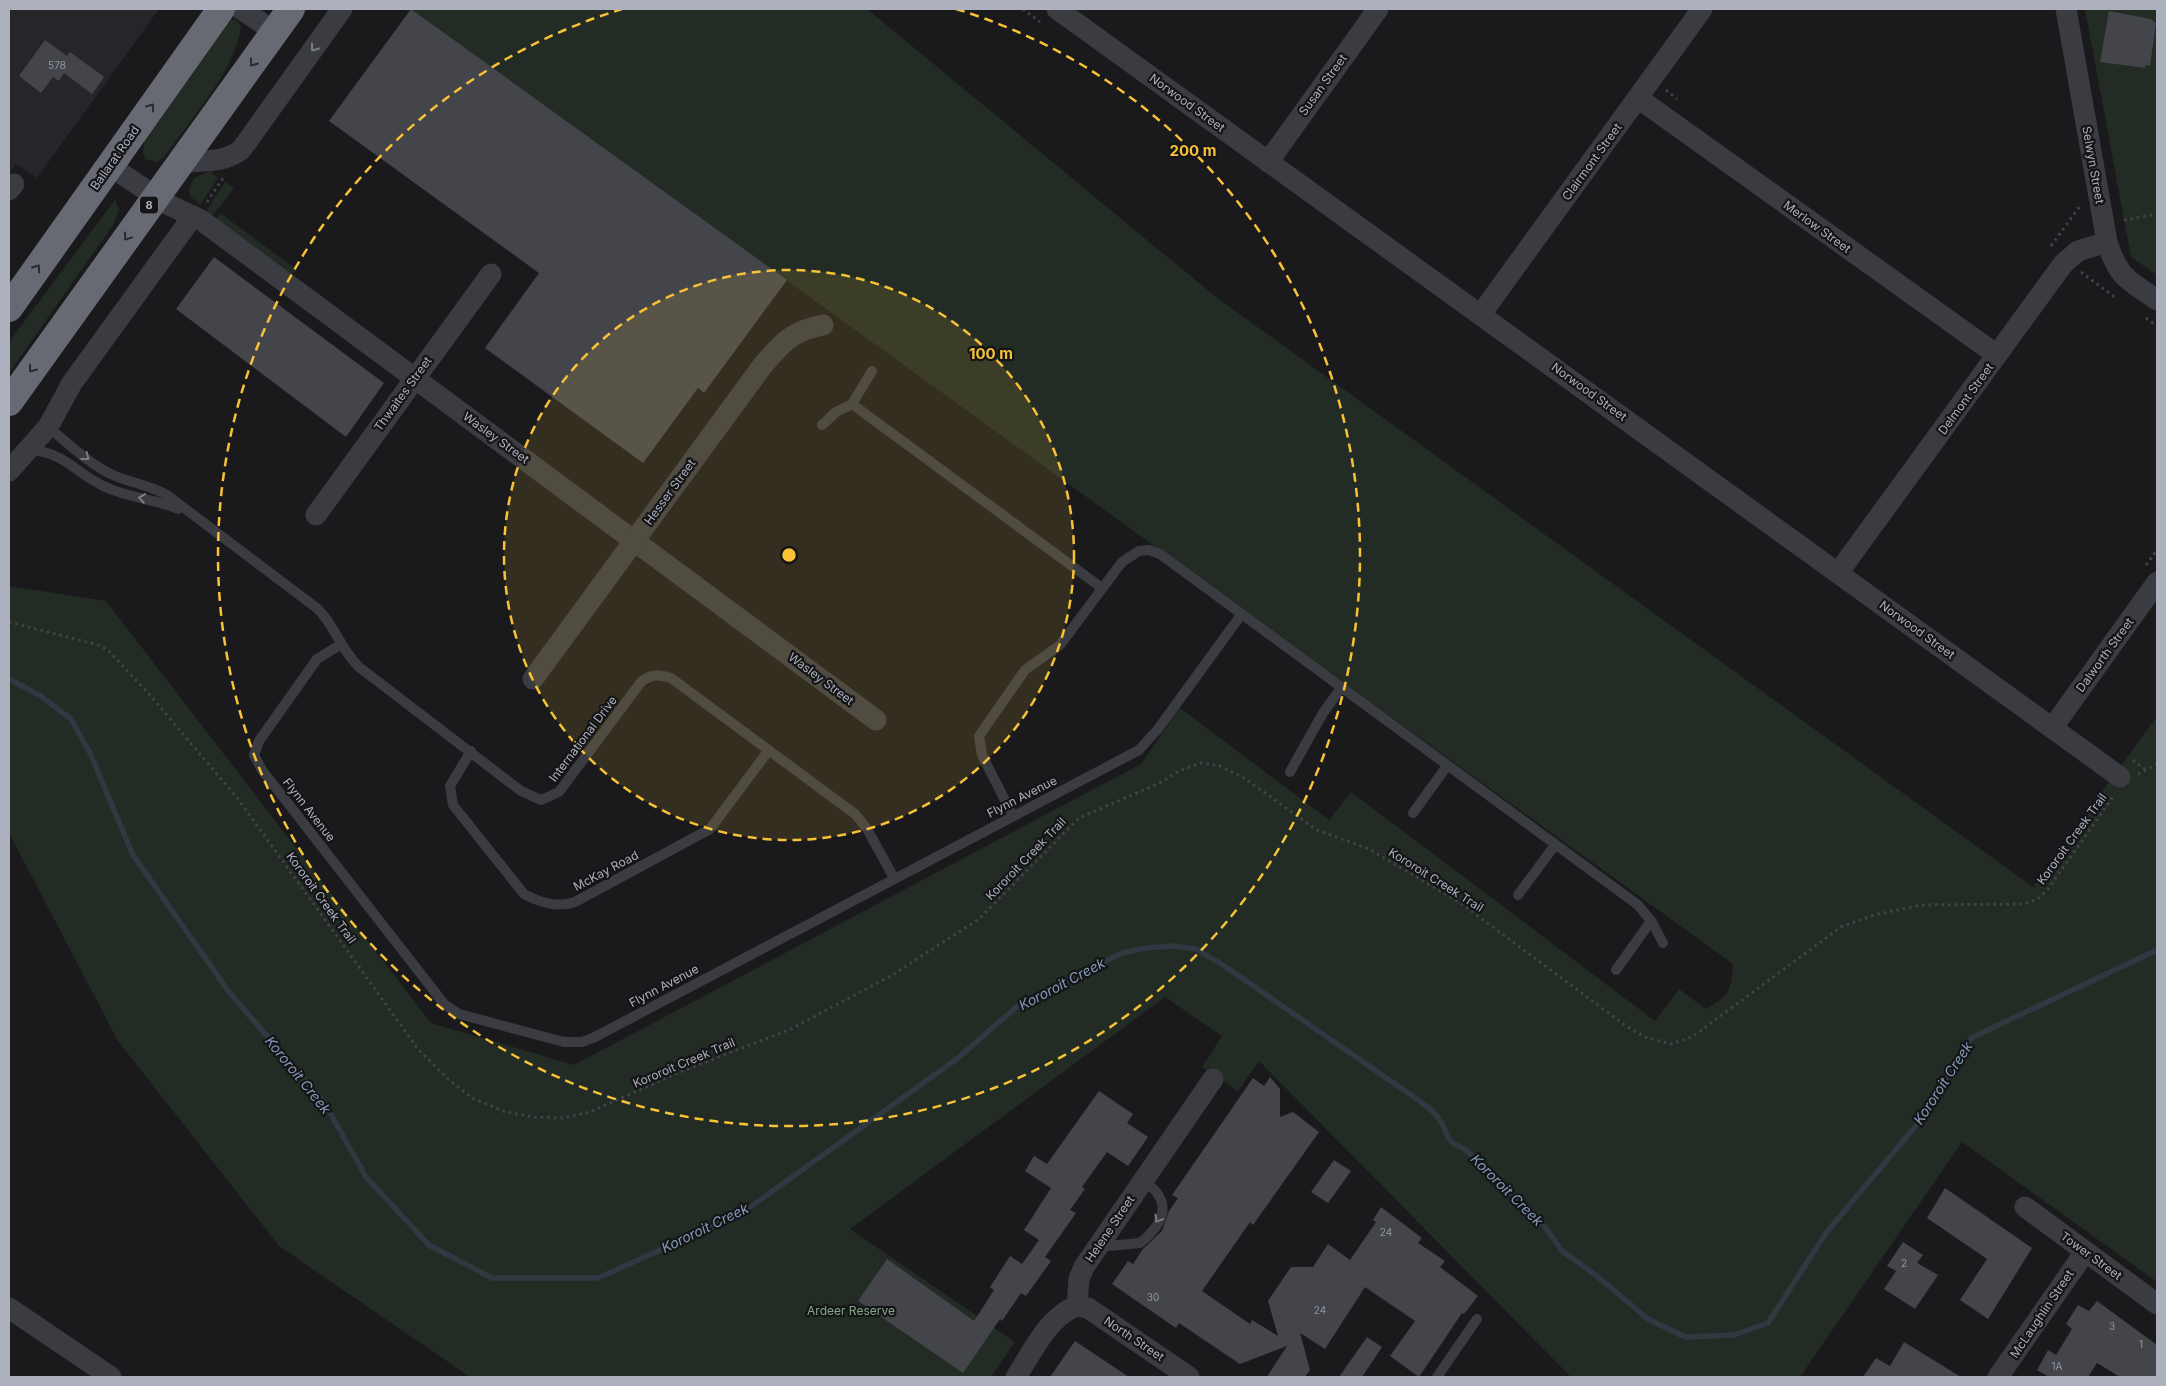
<svg xmlns="http://www.w3.org/2000/svg" width="2166" height="1386" viewBox="0 0 2166 1386" font-family="Inter,sans-serif">
  <style>
    .built { fill: #26262a }
    .green { fill: #222b24 }
    .lines { fill: none; stroke-linecap: round; stroke-linejoin: round }
    .stream { stroke: #2f3942; stroke-width: 5.5 }
    .building { fill: #44454a }
    .path { stroke: #414349; stroke-width: 3; stroke-dasharray: 2.5 4; stroke-linecap: butt }
    .lane { stroke: #3b3c42; stroke-width: 10 }
    .street { stroke: #3b3c42; stroke-width: 21 }
    .highway { stroke: #676a73; stroke-width: 28 }
    .oneway { stroke: #7a7c86 }
    .oneway2 { stroke: #2a2a2f }
    .ring { fill: none; stroke: #f8c237; stroke-width: 2.5; stroke-dasharray: 9 6 }
    .labels { text-anchor: middle; stroke-width: 4.5; stroke-linejoin: round; paint-order: stroke }
    .number-label { font-size: 10px; fill: #9396a0 }
    .shield { fill: #151518; stroke: #7f828c; stroke-width: 1 }
    .shield-label { font-size: 11px; font-weight: bold; fill: #adb1bd }
    .street-label { font-size: 12px; fill: #adb1bd; stroke: #151518 }
    .park-label { font-size: 12px; fill: #83a888; stroke: #151518 }
    .water-label { font-size: 14px; font-style: italic; fill: #839cb8; stroke: #151518 }
    .centre { fill: #f8c237; stroke: #151518; stroke-width: 2.5 }
    .ring-label { font-size: 15px; text-anchor: middle; font-weight: bold; fill: #f8c237; stroke: #151518; stroke-width: 4.5; stroke-linejoin: round; paint-order: stroke }
  </style>
  <rect width="100%" height="100%" fill="#1a1a1d"/>
  <!-- built -->
  <path class="built" d="M9 9H159L37 178 16 164 9 173Z"/>
  <!-- green -->
  <g class="green">
    <path d="M411 9H867L1216 297 2033 887 2157 716V1282L1962 1142 1800 1377H1571L1259 1061 1238 1091 1202 1067 1222 1036 1165 997 850 1229 1015 1342 991 1377H470L279 1246 118 1041 9 833V586L106 601 431 1023 574 1065 1141 764 1180 708 1329 820 1351 792 1655 1021 1679 989 1706 1009C1730 994 1731 992 1733 964Z"/>
    <path d="M2085 9H2157V275L2131 257Z"/>
    <path d="M235 19 241 25C238 67 188 123 164 157L157 162 146 159 143 153 144 140 227 22Z"/>
    <path d="M210 171 218 178 200 205 190 196 189 189 194 178Z"/>
    <path d="M225 182 234 188 214 214H211L207 210 209 206Z"/>
    <path d="M115 200 119 210 113 225 9 373V342Z"/>
    <path d="M220 213 297 270 292 274 216 219Z"/>
  </g>
  <g class="lines">
    <!-- stream -->
    <path class="stream" d="M9 679 39 695 71 719 90 753 133 855 229 992 324 1102 366 1177 429 1245 492 1278H598L742 1213 958 1058 1021 1003 1122 953 1146 948 1173 946 1196 949 1223 965 1421 1102C1429 1108 1436 1113 1441 1122 1451 1139 1444 1140 1466 1150L1540 1220 1562 1251 1593 1273 1648 1319 1685 1337 1734 1335 1768 1323 1826 1233 1924 1116 1971 1038 2157 950"/>
  </g>
  <!-- building -->
  <g class="building">
    <path d="M411 9 787 280 704 393 698 388 643 463 485 348 539 273 329 121Z"/>
    <path d="M2109 11 2151 19 2156 23 2150 66 2145 65 2146 68 2100 62Z"/>
    <path d="M45 40 67 56 70 52 104 77 92 94 64 73 59 81 53 77 41 93 19 76Z"/>
    <path d="M214 257 384 383 346 437 176 309Z"/>
    <path d="M1270 1077 1280 1089V1117L1293 1112 1319 1132 1253 1225 1250 1222 1202 1291 1250 1324 1252 1320 1278 1336 1268 1301 1291 1267H1313L1328 1244 1350 1260 1376 1222 1373 1220 1381 1207 1422 1238 1418 1243 1445 1261 1440 1267 1478 1296 1464 1314 1462 1313 1419 1377 1390 1356 1415 1321 1365 1287 1325 1349 1300 1333 1310 1370 1305 1377H1267L1287 1346 1240 1364 1179 1323 1176 1328 1112 1284 1128 1261 1133 1264 1143 1249 1162 1231 1169 1211 1178 1198 1172 1195 1253 1078 1264 1086Z"/>
    <path d="M1099 1091 1133 1114 1127 1123 1148 1137 1128 1166 1107 1152 1082 1187 1085 1189 1070 1210 1076 1213 1045 1257 1051 1261 1026 1296 1021 1293 1002 1321 1000 1319 963 1373 858 1301 887 1259 974 1321 994 1290 990 1287 1010 1256 1022 1264 1039 1240 1024 1230 1051 1188 1025 1171 1034 1156 1047 1164Z"/>
    <path d="M1334 1160 1351 1171 1328 1203 1311 1192Z"/>
    <path d="M1945 1188 2032 1248 1988 1319 1960 1300 1987 1259 1927 1218Z"/>
    <path d="M1903 1242 1923 1255 1917 1263 1938 1275 1915 1309 1884 1289 1896 1271 1887 1266Z"/>
    <path d="M2097 1301 2157 1345V1377H2120L2097 1363 2088 1377H2049L2037 1370 2048 1350 2056 1355 2072 1329 2066 1324 2078 1305 2089 1311Z"/>
    <path d="M1367 1337 1382 1347 1362 1377H1339Z"/>
    <path d="M1075 1341 1129 1377H1050Z"/>
    <path d="M1904 1342 1961 1377H1863L1876 1358 1890 1366Z"/>
  </g>
  <g class="lines">
    <!-- path -->
    <g class="path">
      <path d="M1023 9 1040 22"/>
      <path d="M1666 90 1677 99"/>
      <path d="M207 202 223 178"/>
      <path d="M2124 220 2157 214"/>
      <path d="M2051 246 2080 206"/>
      <path d="M2081 272 2116 298"/>
      <path d="M2146 318 2157 326"/>
      <path d="M2146 565 2157 550"/>
      <path d="M9 622 98 645 108 650 149 694 238 799 418 1049 449 1080 472 1098 503 1111 533 1117 563 1118 590 1112 675 1074 791 1029 894 974 979 919 1079 818 1162 782 1179 771 1201 763 1220 766 1244 778 1317 830 1369 849 1459 902 1626 1026 1645 1037 1671 1044 1692 1037 1841 927 1874 915 1921 905 2024 904 2038 899 2048 889 2115 794"/>
      <path d="M2133 760 2146 770"/>
      <path d="M2138 774 2157 764"/>
    </g>
    <!-- lane -->
    <g class="lane">
      <path d="M852 404 1102 588"/>
      <path d="M822 425 836 412 852 404 872 371"/>
      <path d="M48 427C68 443 89 464 113 475 131 483 149 485 167 495L318 609C335 626 341 650 359 667L521 791 541 800 559 792 641 682C651 674 659 674 671 678L855 814 867 829 894 878"/>
      <path d="M30 450C68 453 76 475 108 488 130 498 155 499 178 509"/>
      <path d="M340 645 317 659 259 741 254 755 262 770 445 1005 459 1014 564 1042H582L593 1038 1139 750 1158 729 1241 615"/>
      <path d="M471 751 450 786 453 805 524 894C540 903 557 908 575 902L710 829 769 750"/>
      <path d="M1290 772 1323 713 1341 688"/>
      <path d="M1413 813 1447 766"/>
      <path d="M1013 816 982 755 979 736 1025 670 1060 645 1122 562 1139 551 1149 550 1160 554 1638 905 1652 922 1663 943"/>
      <path d="M1518 895 1555 845"/>
      <path d="M1616 970 1651 921"/>
      <path d="M1098 1247 1140 1243C1166 1222 1173 1201 1143 1180"/>
      <path d="M1437 1377 1477 1319"/>
    </g>
    <!-- street -->
    <g class="street">
      <path d="M241 9 275 32"/>
      <path d="M1057 9 2120 777"/>
      <path d="M2066 9 2107 242C2119 279 2127 279 2157 300"/>
      <path d="M1638 98 1997 355"/>
      <path d="M182 162C203 161 223 163 241 150L342 9"/>
      <path d="M1268 162 1378 9"/>
      <path d="M110 166 167 204 201 220 876 720"/>
      <path d="M9 190 14 184"/>
      <path d="M1481 314 1702 9"/>
      <path d="M9 471 48 427 72 383 193 216"/>
      <path d="M316 515 491 274"/>
      <path d="M1838 573 2063 264 2078 251 2107 242"/>
      <path d="M533 679 763 365C783 342 792 331 823 325"/>
      <path d="M2053 727 2157 582"/>
      <path d="M2025 1207 2157 1304"/>
      <path d="M1077 1306 1088 1308 1189 1377"/>
      <path d="M9 1308 111 1377"/>
      <path d="M1016 1377C1032 1353 1048 1316 1077 1306L1079 1279 1084 1267 1213 1079"/>
      <path d="M1998 1377 2085 1252"/>
    </g>
    <!-- highway -->
    <g class="highway">
      <path d="M9 308 221 9"/>
      <path d="M9 402 291 9"/>
    </g>
  </g>
  <!-- one-way arrows -->
  <defs><path id="oneway-chevron" d="M-2-3.5L2.5 0L-2 3.5" fill="none" stroke-width="1.6" stroke-linecap="round" stroke-linejoin="round" transform="scale(1.25)"/></defs>
  <g class="oneway">
    <use href="#oneway-chevron" transform="translate(314 48) rotate(126)"/>
    <use href="#oneway-chevron" transform="translate(86 457) rotate(37)"/>
    <use href="#oneway-chevron" transform="translate(142 498) rotate(-171)"/>
    <use href="#oneway-chevron" transform="translate(1158 1219) rotate(121)"/>
  </g>
  <g class="oneway2">
    <use href="#oneway-chevron" transform="translate(253 63) rotate(126)"/>
    <use href="#oneway-chevron" transform="translate(151 107) rotate(-55)"/>
    <use href="#oneway-chevron" transform="translate(127 237) rotate(126)"/>
    <use href="#oneway-chevron" transform="translate(37 268) rotate(-55)"/>
    <use href="#oneway-chevron" transform="translate(32 369) rotate(126)"/>
  </g>
  <!-- distance rings -->
  <circle cx="789" cy="555" r="285" fill="#f8c237" fill-opacity=".12"/>
  <g class="ring">
    <circle cx="789" cy="555" r="285"/>
    <path d="M956 9A571 571 0 1 1 622 9"/>
  </g>
  <g class="labels">
    <!-- number labels -->
    <g class="number-label">
      <text x="57" y="69">578</text>
      <text x="1386" y="1236">24</text>
      <text x="1904" y="1267">2</text>
      <text x="1153" y="1301">30</text>
      <text x="1320" y="1314">24</text>
      <text x="2112" y="1330">3</text>
      <text x="2141" y="1348">1</text>
      <text x="2057" y="1370">1A</text>
    </g>
    <!-- shield labels -->
    <rect class="shield" x="140" y="196.5" width="18" height="17" rx="4"/>
    <g class="shield-label">
      <text x="149" y="209">8</text>
    </g>
    <!-- street labels -->
    <g class="street-label">
      <text transform="translate(1323 85) rotate(-54)" y="4">Susan Street</text>
      <text transform="translate(1187 103) rotate(36)" y="4">Norwood Street</text>
      <text transform="translate(115 158) rotate(-55)" y="4">Ballarat Road</text>
      <text transform="translate(1592 162) rotate(-54)" y="4">Clairmont Street</text>
      <text transform="translate(2093 165) rotate(80)" y="4">Selwyn Street</text>
      <text transform="translate(1817 227) rotate(36)" y="4">Merlow Street</text>
      <text transform="translate(1589 392) rotate(36)" y="4">Norwood Street</text>
      <text transform="translate(403 394) rotate(-54)" y="4">Thwaites Street</text>
      <text transform="translate(1966 399) rotate(-54)" y="4">Delmont Street</text>
      <text transform="translate(496 438) rotate(36)" y="4">Wasley Street</text>
      <text transform="translate(670 492) rotate(-54)" y="4">Hesser Street</text>
      <text transform="translate(1917 630) rotate(36)" y="4">Norwood Street</text>
      <text transform="translate(2105 655) rotate(-54)" y="4">Dalworth Street</text>
      <text transform="translate(821 679) rotate(37)" y="4">Wasley Street</text>
      <text transform="translate(583 739) rotate(-53)" y="4">International Drive</text>
      <text transform="translate(1022 797) rotate(-27)" y="4">Flynn Avenue</text>
      <text transform="translate(309 810) rotate(52)" y="4">Flynn Avenue</text>
      <text transform="translate(2072 839) rotate(-54)" y="4">Kororoit Creek Trail</text>
      <text transform="translate(1026 859) rotate(-46)" y="4">Kororoit Creek Trail</text>
      <text transform="translate(606 871) rotate(-28)" y="4">McKay Road</text>
      <text transform="translate(1436 880) rotate(32)" y="4">Kororoit Creek Trail</text>
      <text transform="translate(321 898) rotate(54)" y="4">Kororoit Creek Trail</text>
      <text transform="translate(664 986) rotate(-28)" y="4">Flynn Avenue</text>
      <text transform="translate(684 1063) rotate(-23)" y="4">Kororoit Creek Trail</text>
      <text transform="translate(1110 1229) rotate(-56)" y="4">Helene Street</text>
      <text transform="translate(2091 1256) rotate(36)" y="4">Tower Street</text>
      <text transform="translate(2042 1314) rotate(-56)" y="4">McLaughlin Street</text>
      <text transform="translate(1134 1339) rotate(34)" y="4">North Street</text>
    </g>
    <!-- park labels -->
    <g class="park-label">
      <text x="851" y="1315">Ardeer Reserve</text>
    </g>
    <!-- water labels -->
    <g class="water-label">
      <text transform="translate(1062 984) rotate(-28)" y="5">Kororoit Creek</text>
      <text transform="translate(298 1075) rotate(51)" y="5">Kororoit Creek</text>
      <text transform="translate(1943 1083) rotate(-57)" y="5">Kororoit Creek</text>
      <text transform="translate(1507 1190) rotate(45)" y="5">Kororoit Creek</text>
      <text transform="translate(705 1228) rotate(-26)" y="5">Kororoit Creek</text>
    </g>
  </g>
  <circle cx="789" cy="555" r="8" class="centre"/>
  <g class="ring-label">
    <text x="1193" y="156">200 m</text>
    <text x="991" y="359">100 m</text>
  </g>
  <!-- border -->
  <rect width="2166" height="1386" fill="none" stroke="#adb1bd" stroke-width="20"/>
</svg>
